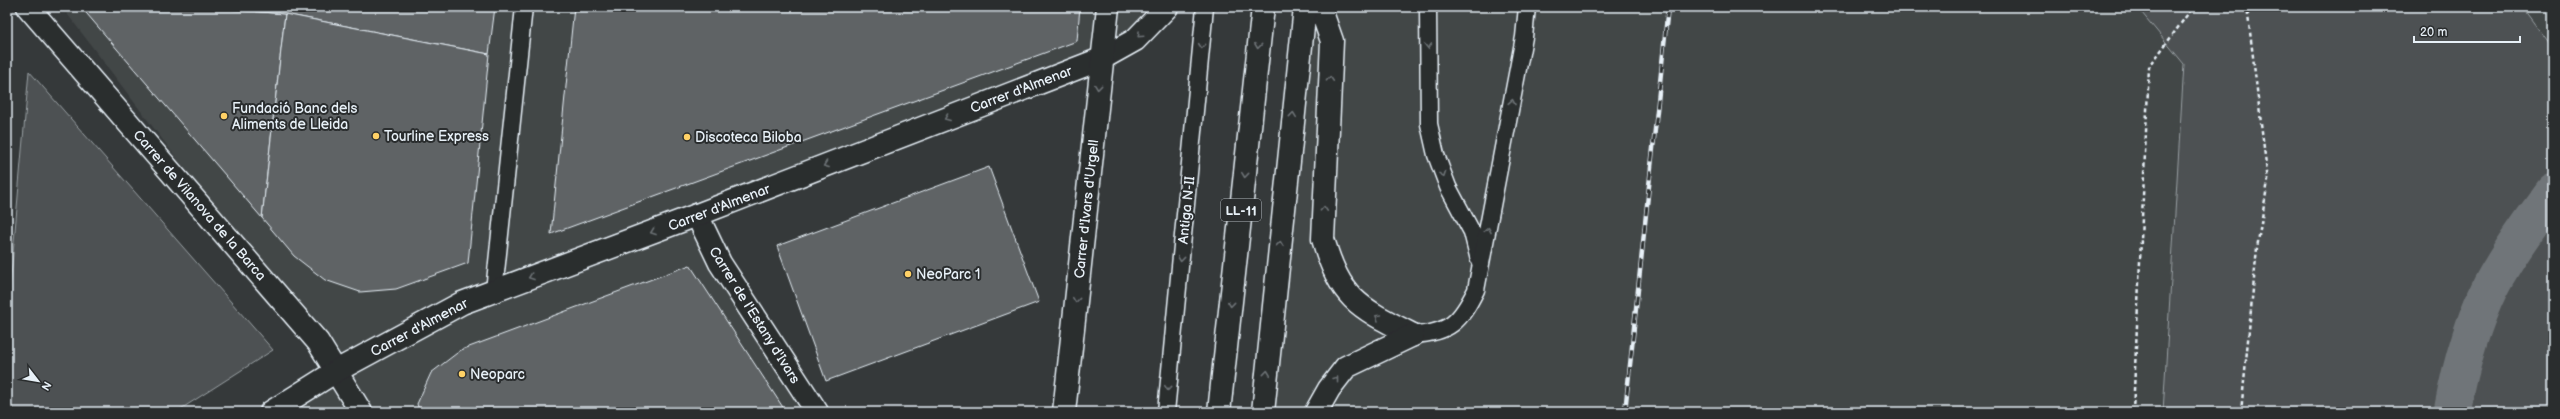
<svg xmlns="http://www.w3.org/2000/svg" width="2560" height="419" viewBox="0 0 2560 419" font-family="'Balsamiq Sans',sans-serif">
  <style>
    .built { fill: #424647 }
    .green { fill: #4d5152; stroke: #9aa1a5 }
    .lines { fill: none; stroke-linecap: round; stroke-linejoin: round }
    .canal { stroke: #707579; stroke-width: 37 }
    .building { fill: #5f6365; stroke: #e8f1f8 }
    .lane-casing { stroke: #e8f1f8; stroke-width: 19 }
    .street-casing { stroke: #e8f1f8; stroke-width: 25 }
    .highway-casing { stroke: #e8f1f8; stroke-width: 25 }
    .path { stroke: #e8f1f8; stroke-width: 2.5; stroke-dasharray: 4 3; stroke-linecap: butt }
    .lane { stroke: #2a2d2e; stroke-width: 16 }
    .street { stroke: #2a2d2e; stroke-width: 22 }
    .highway { stroke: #2a2d2e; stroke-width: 22 }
    .rail-casing { stroke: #e8f1f8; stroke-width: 4.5 }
    .rail { stroke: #2a2d2e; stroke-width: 3; stroke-dasharray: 9; stroke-linecap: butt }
    .oneway { stroke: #6c7275 }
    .poi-dot { fill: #ffd166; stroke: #2a2d2e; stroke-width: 1.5 }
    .labels { text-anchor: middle; stroke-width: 4; stroke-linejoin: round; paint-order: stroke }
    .shield { fill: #2a2d2e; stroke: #afb6bb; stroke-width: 1 }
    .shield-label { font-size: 13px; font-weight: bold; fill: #e8f1f8 }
    .street-label { font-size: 14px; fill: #e8f1f8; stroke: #2a2d2e }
    .poi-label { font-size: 14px; fill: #e8f1f8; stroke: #2a2d2e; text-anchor: start }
  </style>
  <rect width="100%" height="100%" fill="#35393a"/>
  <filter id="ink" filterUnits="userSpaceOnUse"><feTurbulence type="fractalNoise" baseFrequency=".025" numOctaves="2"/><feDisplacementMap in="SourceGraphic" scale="8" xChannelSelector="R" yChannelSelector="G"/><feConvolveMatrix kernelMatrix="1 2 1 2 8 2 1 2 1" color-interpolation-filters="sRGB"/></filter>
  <g filter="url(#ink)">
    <!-- built -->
    <g class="built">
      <path d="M62 7H1167L1135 40 702 221 827 412H271L337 370Z"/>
      <path d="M1316 7H2137L2184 64 2163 412H1266Z"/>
      <path d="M2522 7H2553V49Z"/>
    </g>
    <!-- green -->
    <g class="green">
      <path d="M2137 7H2522L2553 49V412H2163L2184 64Z"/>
      <path d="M29 71 273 350 176 412H7V322Z"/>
    </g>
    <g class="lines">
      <!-- canal -->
      <path class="canal" d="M2452 412C2460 367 2476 307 2501 268 2516 242 2535 217 2553 192"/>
    </g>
    <!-- building -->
    <g class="building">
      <path d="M81 7H202L285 14 262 218Z"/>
      <path d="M202 7H495L489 54 285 14Z"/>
      <path d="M574 7H1080L1077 41 551 234Z"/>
      <path d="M285 14 489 54 468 263 396 289 360 292 325 280 294 256 262 218Z"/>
      <path d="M989 167 1039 302 826 381 777 246Z"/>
      <path d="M690 265 786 412H420L417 404 431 373 461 350Z"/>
    </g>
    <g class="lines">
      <defs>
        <g id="lane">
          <path d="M1428 7 1429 124 1436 155 1448 187 1472 232 1479 260"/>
          <path d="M494 291 524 7"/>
          <path d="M1413 335C1450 333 1460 322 1476 290L1524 37 1527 7"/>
          <path d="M1166 412 1205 7"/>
        </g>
        <g id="street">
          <path d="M28 7 318 342 361 412"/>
          <path d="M697 215 720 263 817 412"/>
          <path d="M271 412 338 370 462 303 697 215 1101 59 1135 40 1167 7"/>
          <path d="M1064 412 1108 7"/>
        </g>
        <g id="highway">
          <path d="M1320 7 1332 41 1323 239C1341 300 1358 307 1413 335"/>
          <path d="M1219 412 1263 7"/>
          <path d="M1263 412 1305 7"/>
          <path d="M1316 412 1329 389 1346 367 1413 335"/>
        </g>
      </defs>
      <!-- lane casing -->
      <use href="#lane" class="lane-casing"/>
      <!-- street casing -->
      <use href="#street" class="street-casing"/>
      <!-- highway casing -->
      <use href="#highway" class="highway-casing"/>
      <!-- path -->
      <g class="path">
        <path d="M2552 7 2553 9"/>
        <path d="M2133 412 2149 67 2193 7"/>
        <path d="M2241 412 2257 248 2268 181 2247 7"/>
      </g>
      <!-- lane -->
      <use href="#lane" class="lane"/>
      <!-- street -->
      <use href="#street" class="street"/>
      <!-- highway -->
      <use href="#highway" class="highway"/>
      <defs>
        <path id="rail" d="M1625 412 1668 7"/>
      </defs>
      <!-- rail casing -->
      <use href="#rail" class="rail-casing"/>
      <!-- rail -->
      <use href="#rail" class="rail"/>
    </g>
    <!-- one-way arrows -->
    <defs><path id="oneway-chevron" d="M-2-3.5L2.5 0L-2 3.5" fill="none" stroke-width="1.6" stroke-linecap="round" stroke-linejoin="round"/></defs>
    <g class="oneway">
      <use href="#oneway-chevron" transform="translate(1140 35) rotate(137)"/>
      <use href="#oneway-chevron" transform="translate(1202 46) rotate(95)"/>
      <use href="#oneway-chevron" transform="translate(1258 46) rotate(96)"/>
      <use href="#oneway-chevron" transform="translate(1428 46) rotate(89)"/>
      <use href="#oneway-chevron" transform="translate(1330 79) rotate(-87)"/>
      <use href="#oneway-chevron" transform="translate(1098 87) rotate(96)"/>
      <use href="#oneway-chevron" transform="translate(1512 102) rotate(-79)"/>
      <use href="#oneway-chevron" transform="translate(1293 115) rotate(-84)"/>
      <use href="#oneway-chevron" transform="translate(947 118) rotate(159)"/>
      <use href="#oneway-chevron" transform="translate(826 165) rotate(159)"/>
      <use href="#oneway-chevron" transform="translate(1443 174) rotate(70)"/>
      <use href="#oneway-chevron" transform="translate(1245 175) rotate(96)"/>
      <use href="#oneway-chevron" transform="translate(1324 209) rotate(-87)"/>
      <use href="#oneway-chevron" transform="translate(1488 230) rotate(-79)"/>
      <use href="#oneway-chevron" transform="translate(653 232) rotate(160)"/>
      <use href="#oneway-chevron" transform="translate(1280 244) rotate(-84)"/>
      <use href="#oneway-chevron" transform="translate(1181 259) rotate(96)"/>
      <use href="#oneway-chevron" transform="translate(531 277) rotate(160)"/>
      <use href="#oneway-chevron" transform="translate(1076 300) rotate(96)"/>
      <use href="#oneway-chevron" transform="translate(1231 304) rotate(96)"/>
      <use href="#oneway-chevron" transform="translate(1378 317) rotate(-150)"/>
      <use href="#oneway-chevron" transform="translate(1267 373) rotate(-84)"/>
      <use href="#oneway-chevron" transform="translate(1336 379) rotate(-52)"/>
      <use href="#oneway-chevron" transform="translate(1168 388) rotate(96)"/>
    </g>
  </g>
  <!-- markers -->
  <g class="poi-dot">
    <circle cx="224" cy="116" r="4"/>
    <circle cx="376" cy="136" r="4"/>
    <circle cx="687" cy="137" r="4"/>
    <circle cx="908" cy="274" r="4"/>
    <circle cx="462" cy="374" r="4"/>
  </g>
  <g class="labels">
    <!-- shield labels -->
    <rect class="shield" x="1221" y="199" width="40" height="22" rx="3"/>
    <g class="shield-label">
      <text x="1241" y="215">LL-11</text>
    </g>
    <!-- street labels -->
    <g class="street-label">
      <text transform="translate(1021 89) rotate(-21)" y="5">Carrer d'Almenar</text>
      <text transform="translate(200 205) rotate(49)" y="5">Carrer de Vilanova de la Barca</text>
      <text transform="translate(719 207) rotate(-21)" y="5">Carrer d'Almenar</text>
      <text transform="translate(1086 209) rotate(-84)" y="5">Carrer d'Ivars d'Urgell</text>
      <text transform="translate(1186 210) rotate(-84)" y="5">Antiga N-II</text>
      <text transform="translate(755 315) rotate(58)" y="5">Carrer de l'Estany d'Ivars</text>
      <text transform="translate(419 327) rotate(-28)" y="5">Carrer d'Almenar</text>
    </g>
    <!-- poi labels -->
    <g class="poi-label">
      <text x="232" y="113">Fundació Banc dels<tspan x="232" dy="16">Aliments de Lleida</tspan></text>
      <text x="384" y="141">Tourline Express</text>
      <text x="695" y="142">Discoteca Biloba</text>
      <text x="916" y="279">NeoParc 1</text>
      <text x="470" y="379">Neoparc</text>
    </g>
  </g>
  <!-- margin -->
  <rect width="2560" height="419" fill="none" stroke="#2a2d2e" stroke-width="24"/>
  <rect x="12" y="12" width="2536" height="395" fill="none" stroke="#e8f1f8" stroke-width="1.5" filter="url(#ink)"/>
  <!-- north arrow -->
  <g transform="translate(38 381) rotate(121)" stroke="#2a2d2e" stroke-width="3" paint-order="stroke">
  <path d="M0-3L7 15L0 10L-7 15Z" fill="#e8f1f8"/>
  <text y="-6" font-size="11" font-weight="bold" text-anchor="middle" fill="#e8f1f8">N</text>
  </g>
  <!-- scale -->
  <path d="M2414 36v6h106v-6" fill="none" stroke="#e8f1f8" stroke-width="2"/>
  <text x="2420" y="36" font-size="12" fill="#e8f1f8" stroke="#2a2d2e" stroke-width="3" paint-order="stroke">20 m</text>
</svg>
